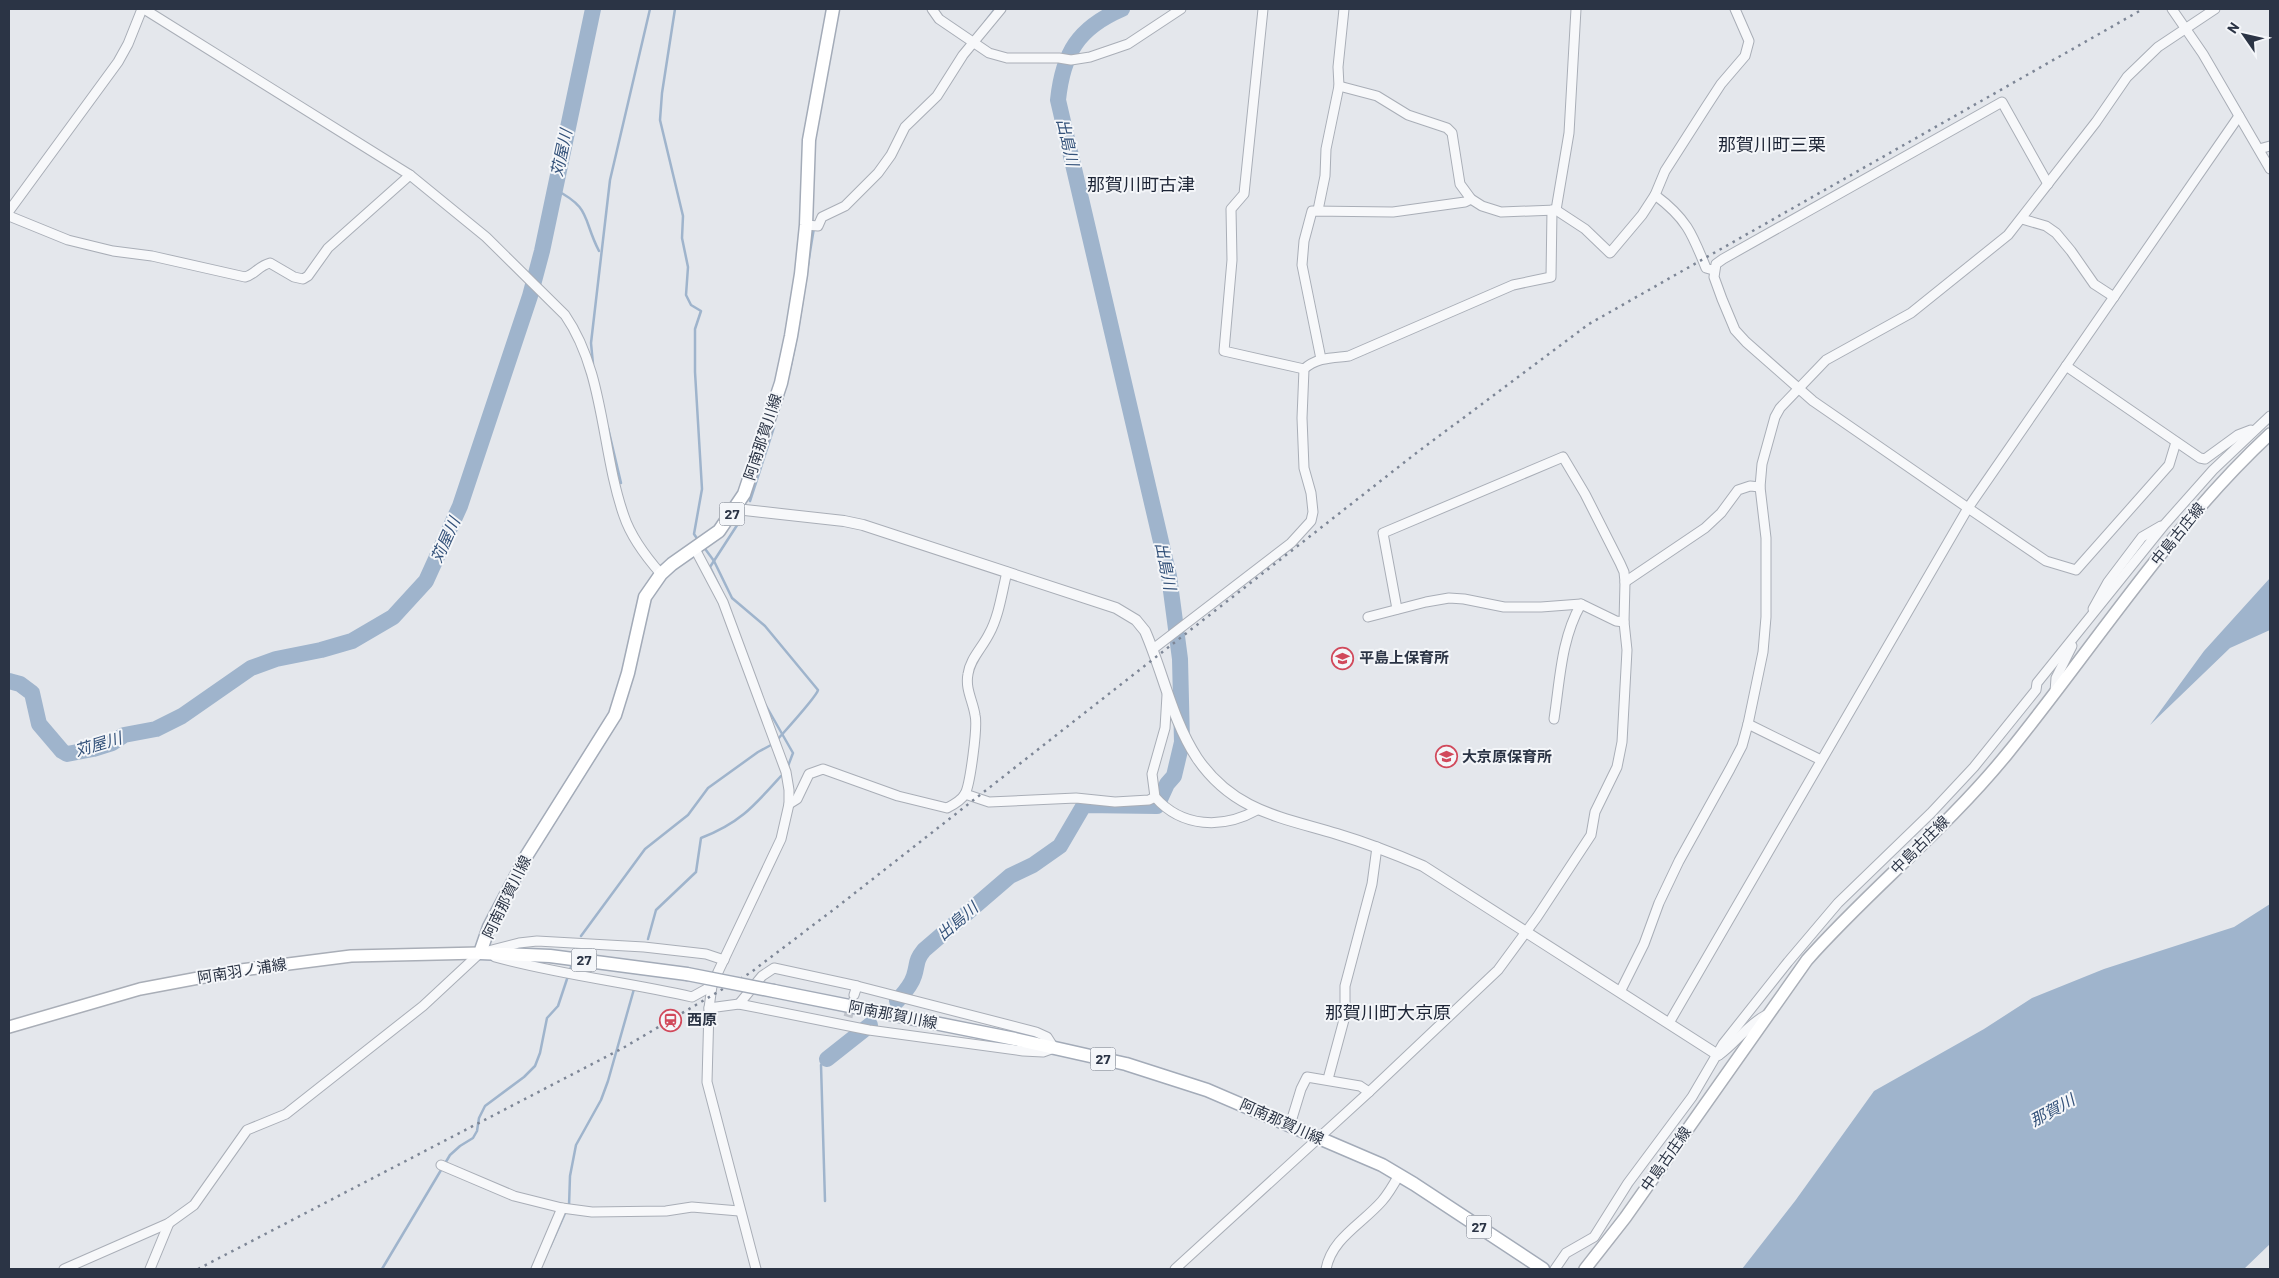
<svg xmlns="http://www.w3.org/2000/svg" width="2279" height="1278" viewBox="0 0 2279 1278" font-family="Barlow,'Noto Sans JP',sans-serif">
  <style>
    .water { fill: #9fb4cc }
    .lines { fill: none; stroke-linecap: round; stroke-linejoin: round }
    .stream { stroke: #9fb4cc; stroke-width: 2.5 }
    .river { stroke: #9fb4cc; stroke-width: 16 }
    .minor-tunnel { stroke: #bfc3cb; stroke-width: 9; stroke-dasharray: 9 4.5; stroke-linecap: butt }
    .minor-casing { stroke: #a9aeb7; stroke-width: 11 }
    .tertiary-casing { stroke: #a9aeb7; stroke-width: 12 }
    .secondary-casing { stroke: #a9aeb7; stroke-width: 14 }
    .primary-casing { stroke: #a3abb8; stroke-width: 15 }
    .minor { stroke: #f7f8fa; stroke-width: 9 }
    .tertiary { stroke: #f7f8fa; stroke-width: 10 }
    .secondary { stroke: #fff; stroke-width: 11 }
    .primary { stroke: #fff; stroke-width: 12 }
    .rail { stroke: #7d8696; stroke-width: 2.5; stroke-dasharray: 2.5 5; stroke-linecap: butt }
    .primary-bridge-casing { stroke: #a3abb8; stroke-width: 15; stroke-linecap: butt }
    .primary-bridge { stroke: #fff; stroke-width: 12 }
    .labels { text-anchor: middle; stroke-width: 4; stroke-linejoin: round; paint-order: stroke }
    .shield { fill: #f4f6f9; stroke: #676e7b; stroke-width: 1 }
    .shield-label { font-size: 14px; font-weight: bold; fill: #2b3445 }
    .street-label { font-size: 15px; fill: #2b3445; stroke: #f4f6f9 }
    .poi-label { font-size: 15px; font-weight: bold; fill: #2b3445; stroke: #f4f6f9; text-anchor: start }
    .water-label { font-size: 16px; font-style: italic; fill: #34527a; stroke: #f4f6f9 }
    .quarter-label { font-size: 18px; fill: #1d2536; stroke: #f4f6f9 }
  </style>
  <rect width="100%" height="100%" fill="#e4e7ec"/>
  <!-- water -->
  <g class="water">
    <path d="M2270 578V630L2230 648 2150 725 2204 651Z"/>
    <path d="M2270 904V1244L2244 1269H1742L1795 1201 1874 1091 1984 1029 2032 998 2104 969 2234 927Z"/>
  </g>
  <g class="lines">
    <!-- stream -->
    <g class="stream">
      <path d="M675 9 662 93 660 120 683 216 682 238 688 267 686 295 691 305 701 311 695 329V372L702 489 694 534 698 540"/>
      <path d="M985 22 995 9"/>
      <path d="M554 189C592 208 582 218 599 251"/>
      <path d="M593 364 591 343 610 180 650 9"/>
      <path d="M778 412C798 352 803 290 814 228"/>
      <path d="M608 428 621 483"/>
      <path d="M750 501 774 427"/>
      <path d="M703 546 714 561 732 598 765 626 818 690C817 696 785 731 778 739"/>
      <path d="M723 594 710 567 743 516"/>
      <path d="M765 704 793 753 788 766"/>
      <path d="M581 936 645 849 688 815 708 788 758 752 771 745"/>
      <path d="M648 939 656 910 696 872 701 838C740 823 754 806 781 776"/>
      <path d="M825 1201 821 1065 827 1059"/>
      <path d="M569 1206 570 1176 576 1145 601 1100 608 1081 634 989"/>
      <path d="M550 1247 566 1211"/>
      <path d="M382 1269 450 1155 460 1146 473 1138 477 1131 479 1118 485 1106 524 1077 535 1066 540 1053 547 1018 558 1006 571 967"/>
    </g>
    <!-- river -->
    <g class="river">
      <path d="M9 681 20 684 32 693 39 724 62 751 67 754 93 749 112 743 124 735 156 729 182 716 251 668 276 659 321 650 352 641 393 617 426 581 460 506 530 296 542 251 593 9"/>
      <path d="M897 1001C903 994 911 986 914 976 918 964 915 961 924 950L1010 876 1033 865 1060 846 1084 805 1157 806 1167 784 1174 776 1182 742 1180 659 1169 576 1058 100C1063 53 1078 28 1122 9"/>
      <path d="M827 1059 870 1025"/>
    </g>
    <!-- minor-tunnel -->
    <path class="minor-tunnel" d="M848 1017 854 995"/>
    <defs>
      <g id="minor">
        <path d="M144 9 410 175 486 237 565 315C605 373 601 451 624 516 631 537 647 558 661 574"/>
        <path d="M932 9 939 19 989 53 1007 58H1059L1071 60 1090 57 1128 44 1181 9"/>
        <path d="M1263 9 1244 194 1231 209 1232 260 1224 351 1304 369"/>
        <path d="M2172 9 2203 54 2270 169"/>
        <path d="M1339 86 1377 96 1408 115 1447 128 1452 133 1460 184 1471 199 1482 206 1501 212 1556 210 1585 229 1610 253 1642 215 1655 195"/>
        <path d="M2259 149 2270 146"/>
        <path d="M2048 184 2002 102 1723 259 1716 264 1714 277 1722 299 1735 330 1746 342 1813 401 1968 508 2239 116"/>
        <path d="M1318 210 1325 176 1326 149 1339 86 1338 67 1344 9"/>
        <path d="M1556 210 1569 133 1576 9"/>
        <path d="M9 211 118 62 128 44 142 9"/>
        <path d="M9 216 68 240 113 251 152 256 245 277C255 275 258 266 270 263L294 277 303 279 308 276 328 248 410 175"/>
        <path d="M2022 219 2046 226 2056 233 2071 251 2094 284 2114 297"/>
        <path d="M806 225 818 226 822 217 845 206 878 173 891 155 905 127 937 96 963 55 1001 9"/>
        <path d="M1713 270 1706 268C1692 233 1686 218 1655 195L1665 171 1706 107 1721 84 1745 56 1749 41 1735 9"/>
        <path d="M1321 359 1302 265 1304 241 1312 211 1393 212 1465 202 1471 199"/>
        <path d="M2066 366 2200 458 2205 459 2238 435 2251 430"/>
        <path d="M695 549 723 602 786 772 789 790V804L781 839 718 972 712 986 709 1008"/>
        <path d="M1625 582 1705 528 1721 513 1738 490 1750 486 1760 487"/>
        <path d="M2093 609 2108 582 2142 537 2161 526"/>
        <path d="M1368 617 1426 602 1449 598 1464 599 1504 607H1541L1581 604 1616 621 1624 622"/>
        <path d="M1153 649 1291 543 1311 521 1313 512 1311 493 1304 468 1302 418 1304 369C1317 357 1333 358 1349 356L1513 285 1551 277 1552 210"/>
        <path d="M2055 692 2056 678 2072 646"/>
        <path d="M1167 695 1165 728 1152 774 1155 797C1182 828 1223 829 1257 810"/>
        <path d="M1554 719C1560 680 1561 639 1581 604"/>
        <path d="M1748 724 1821 760"/>
        <path d="M965 794 989 802 1076 798 1115 802 1149 800 1155 797"/>
        <path d="M789 804 797 799 809 774 823 769 898 796 947 808C953 805 961 801 965 794 970 785 978 726 975 715 973 701 965 689 968 674 970 659 982 648 989 634 999 616 1002 592 1007 572"/>
        <path d="M495 957C560 975 627 982 692 997L712 986"/>
        <path d="M1620 992 1644 944 1659 903 1679 861 1730 769 1742 746 1748 724 1763 652 1766 617V538L1760 487 1762 464 1775 417 1780 408 1826 360 1911 313 2008 235 2096 122 2127 77 2158 47 2215 9"/>
        <path d="M739 1004 762 976 774 968 857 986 854 995"/>
        <path d="M1669 1023 1968 508 2046 561 2076 570 2169 465 2176 442"/>
        <path d="M1719 1055C1736 1043 1747 1025 1766 1015"/>
        <path d="M1328 1079 1345 1016V986L1372 884 1377 847"/>
        <path d="M1290 1125 1301 1089 1307 1077 1360 1086 1369 1092"/>
        <path d="M441 1165 514 1196 562 1208 592 1212 666 1211 692 1207 739 1211"/>
        <path d="M64 1269 169 1223 194 1205 247 1130 286 1114 423 1006 480 953 519 943 537 941 644 947 706 954 724 960"/>
        <path d="M150 1269 169 1223"/>
        <path d="M536 1269 562 1208"/>
        <path d="M756 1269 707 1082 709 1008 739 1004 869 1030 1023 1051 1043 1052 1054 1048 1047 1037 1036 1032 857 986"/>
        <path d="M1175 1269 1369 1092 1498 970 1537 917 1591 835 1595 812 1617 767 1622 742 1627 650 1624 622 1625 582 1624 572 1620 563 1585 494 1563 457 1383 533 1397 609"/>
        <path d="M1326 1269C1332 1238 1362 1224 1382 1201 1389 1193 1394 1184 1399 1175"/>
        <path d="M1555 1269 1566 1253 1594 1237 1628 1183 1692 1097 1723 1044 1788 962 1838 903 1931 813 1974 767 2036 690 2037 683 2165 524 2213 470 2270 416"/>
      </g>
      <path id="tertiary" d="M736 509 844 521 863 525 1116 608 1136 620 1145 631C1163 672 1172 720 1197 758 1233 811 1281 817 1337 834 1367 843 1395 854 1423 866L1718 1055"/>
      <g id="secondary">
        <path d="M9 1027 140 989 241 970 351 956 480 953"/>
        <path d="M1585 1269 1625 1218 1807 960C1870 889 1946 829 2007 754 2094 647 2169 528 2270 434"/>
      </g>
      <g id="primary">
        <path d="M687 974 550 956 480 953 489 927 527 855 615 715 628 673 645 597 661 574 672 564 719 531 744 494 781 383 791 336 801 274 806 225 809 140 833 9"/>
        <path d="M774 991 1015 1039 1126 1064 1207 1090 1382 1165 1414 1184 1543 1269"/>
      </g>
    </defs>
    <!-- minor casing -->
    <use href="#minor" class="minor-casing"/>
    <!-- tertiary casing -->
    <use href="#tertiary" class="tertiary-casing"/>
    <!-- secondary casing -->
    <use href="#secondary" class="secondary-casing"/>
    <!-- primary casing -->
    <use href="#primary" class="primary-casing"/>
    <!-- minor -->
    <use href="#minor" class="minor"/>
    <!-- tertiary -->
    <use href="#tertiary" class="tertiary"/>
    <!-- secondary -->
    <use href="#secondary" class="secondary"/>
    <!-- primary -->
    <use href="#primary" class="primary"/>
    <!-- rail -->
    <path class="rail" d="M198 1269 623 1048 750 973 837 907 1415 454 1589 324 2143 9"/>
    <defs>
      <path id="primary-bridge" d="M687 974 774 991"/>
    </defs>
    <!-- primary-bridge casing -->
    <use href="#primary-bridge" class="primary-bridge-casing"/>
    <!-- primary-bridge -->
    <use href="#primary-bridge" class="primary-bridge"/>
  </g>
  <!-- icons -->
  <defs>
    <symbol id="school-ring" viewBox="-11 -11 22 22"><circle r="9.5" fill="#f4f6f9" stroke="#d1495b" stroke-width="1.5"/><path d="M0-5L7-2L0 1L-7-2ZM-4 1L0 2.5L4 1V4Q0 6-4 4Z" fill="#d1495b"/></symbol>
    <symbol id="station-ring" viewBox="-11 -11 22 22"><circle r="9.5" fill="#f4f6f9" stroke="#d1495b" stroke-width="1.5"/><path d="M-3-6H3Q5-6 5-4V2Q5 4 3 4L4.5 6H3L1.5 4h-3L-3 6H-4.5L-3 4Q-5 4-5 2V-4Q-5-6-3-6ZM-3.5-4v3h7v-3ZM-3.5 1v1.5H-2V1ZM2 1v1.5H3.5V1Z" fill="#d1495b"/></symbol>
  </defs>
  <g fill-rule="evenodd">
    <use href="#school-ring" x="1330" y="646" width="25" height="25"/>
    <use href="#school-ring" x="1434" y="744" width="25" height="25"/>
    <use href="#station-ring" x="658" y="1008" width="25" height="25"/>
  </g>
  <g class="labels">
    <!-- shield labels -->
    <g class="shield">
      <rect x="719.5" y="502.5" width="25" height="23" rx="4"/>
      <rect x="571.5" y="948.5" width="25" height="23" rx="4"/>
      <rect x="1090.5" y="1047.5" width="25" height="23" rx="4"/>
      <rect x="1466.5" y="1215.5" width="25" height="23" rx="4"/>
    </g>
    <g class="shield-label">
      <text x="732" y="519">27</text>
      <text x="584" y="965">27</text>
      <text x="1103" y="1064">27</text>
      <text x="1479" y="1232">27</text>
    </g>
    <!-- street labels -->
    <g class="street-label">
      <text transform="translate(763 437) rotate(-72)" y="5">阿南那賀川線</text>
      <text transform="translate(2178 534) rotate(-51)" y="5">中島古庄線</text>
      <text transform="translate(1920 845) rotate(-45)" y="5">中島古庄線</text>
      <text transform="translate(507 897) rotate(-64)" y="5">阿南那賀川線</text>
      <text transform="translate(242 971) rotate(-9)" y="5">阿南羽ノ浦線</text>
      <text transform="translate(893 1015) rotate(11)" y="5">阿南那賀川線</text>
      <text transform="translate(1282 1122) rotate(24)" y="5">阿南那賀川線</text>
      <text transform="translate(1666 1159) rotate(-55)" y="5">中島古庄線</text>
    </g>
    <!-- poi labels -->
    <g class="poi-label">
      <text x="1359" y="663">平島上保育所</text>
      <text x="1462" y="762">大京原保育所</text>
      <text x="687" y="1025">西原</text>
    </g>
    <!-- water labels -->
    <g class="water-label">
      <text transform="translate(1068 142) rotate(77)" y="6">出島川</text>
      <text transform="translate(561 153) rotate(-78)" y="6">苅屋川</text>
      <text transform="translate(445 540) rotate(-66)" y="6">苅屋川</text>
      <text transform="translate(1166 566) rotate(79)" y="6">出島川</text>
      <text transform="translate(98 744) rotate(-17)" y="6">苅屋川</text>
      <text transform="translate(957 921) rotate(-41)" y="6">出島川</text>
      <text transform="translate(2052 1110) rotate(-29)" y="6">那賀川</text>
    </g>
    <!-- quarter labels -->
    <g class="quarter-label">
      <text x="1772" y="151">那賀川町三栗</text>
      <text x="1141" y="191">那賀川町古津</text>
      <text x="1388" y="1019">那賀川町大京原</text>
    </g>
  </g>
  <!-- border -->
  <rect width="2279" height="1278" fill="none" stroke="#2b3445" stroke-width="20"/>
  <!-- north arrow -->
  <g transform="translate(2244 35) rotate(304)" stroke="#f4f6f9" stroke-width="4" paint-order="stroke">
  <path d="M0-4L9 19L0 12L-9 19Z" fill="#2b3445"/>
  <text y="-8" font-size="14" font-weight="bold" text-anchor="middle" fill="#2b3445">N</text>
  </g>
</svg>
